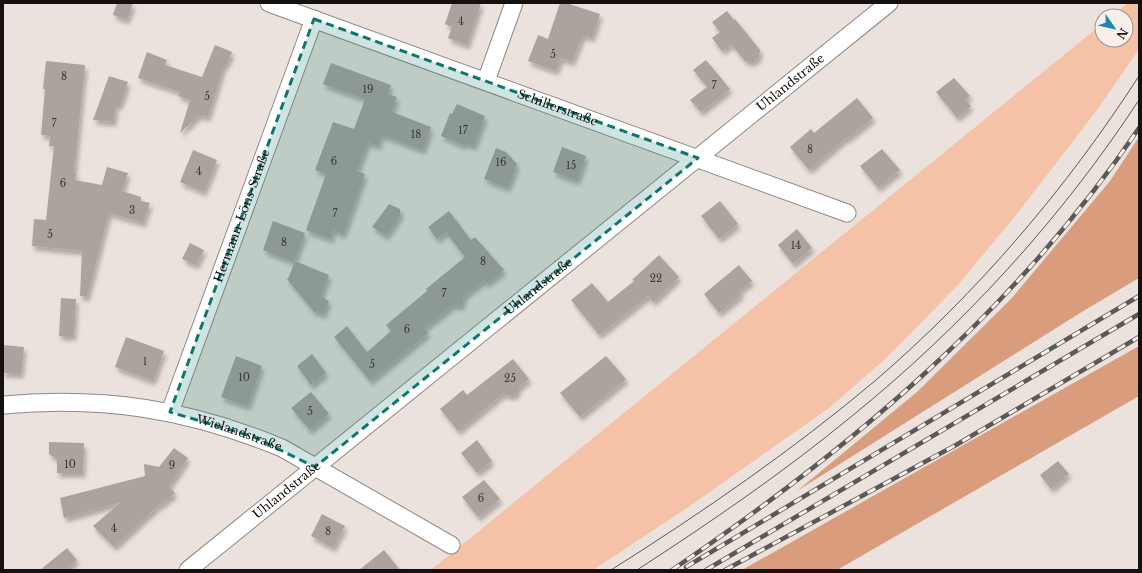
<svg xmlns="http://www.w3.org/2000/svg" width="1142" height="573" viewBox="0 0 1142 573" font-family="'Libre Baskerville',serif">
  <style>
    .green { fill: #f5c1a7 }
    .forest { fill: #d99c7d }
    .building { fill: #aca29e; filter: url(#shadow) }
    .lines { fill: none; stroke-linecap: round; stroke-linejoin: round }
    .minor-casing { stroke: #918984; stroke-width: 19 }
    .minor { stroke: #fff; stroke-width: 17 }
    .tram { stroke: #5d5855; stroke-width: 1 }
    .rail-casing { stroke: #5d5855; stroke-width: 4.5 }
    .rail { stroke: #f9efea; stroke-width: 3; stroke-dasharray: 9; stroke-linecap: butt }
    .marked { fill: #0f766e; fill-opacity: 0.2; stroke: #0f766e; stroke-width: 3; stroke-dasharray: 8 5; stroke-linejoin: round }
    .labels { text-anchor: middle; stroke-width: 4; stroke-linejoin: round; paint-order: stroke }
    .number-label { font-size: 10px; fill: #3b3534 }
    .street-label { font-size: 12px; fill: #151110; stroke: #f9efea }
  </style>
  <defs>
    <filter id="shadow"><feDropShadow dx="2.5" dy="4.5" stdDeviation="2" flood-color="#0004"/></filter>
  </defs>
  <rect width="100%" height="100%" fill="#ebe2dd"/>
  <!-- green -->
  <path class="green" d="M1128 3H1139V49L1097 110 1020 210 958 285 884 360 829 408 687 508 593 570H431L1102 24V40H1126V16H1112Z"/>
  <!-- forest -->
  <g class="forest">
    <path d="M1139 137V278L1080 313 797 491 917 392 1011 299 1110 181Z"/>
    <path d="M1139 346V396L837 570H742Z"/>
  </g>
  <!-- building -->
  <g class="building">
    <path d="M117 3H133L127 20 113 15Z"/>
    <path d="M452 3H481L467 45 448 38 452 27 445 24Z"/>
    <path d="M560 3H566L600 14 592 38 583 35 572 62 561 58 556 71 528 61 538 35 548 39Z"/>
    <path d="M727 11 734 20 735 19 760 50 759 57 753 62 745 61 731 44 722 51 712 38 720 32 712 22Z"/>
    <path d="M215 45 232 52 226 65H224L208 117 199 115 180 133 190 100 178 96 180 92 138 78 147 52 167 60 165 65 202 77Z"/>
    <path d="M706 60 730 89 701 112 690 100 707 87 693 70Z"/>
    <path d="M46 61 85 65 74 173H76L75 180 102 185 107 167 128 173 122 191 141 197V201L150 203 143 223 109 213 87 297 80 296 82 251 32 246 34 219 46 220 54 146H49L50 136 41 135 45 89H43Z"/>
    <path d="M331 63 391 85 388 94 397 97 392 112 431 127 423 150 382 135 378 146 368 142 357 171 365 174 343 235 334 229 331 239 306 230 326 174 315 170 333 122 354 129 365 99 323 84Z"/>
    <path d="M109 76 128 82 120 105H116L114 122 93 120Z"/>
    <path d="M954 78 970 96 965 100 971 106 957 118 936 92Z"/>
    <path d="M857 98 873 118 847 139 846 138 809 170 790 147 811 129 814 133Z"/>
    <path d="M457 104 485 116 474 146 464 143 463 145 441 136 450 113 452 114Z"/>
    <path d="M562 147 586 156 577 181 553 172Z"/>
    <path d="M496 148 506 152 517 164 508 188 484 179Z"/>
    <path d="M882 149 900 170 878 188 860 166Z"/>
    <path d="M193 150 217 160 204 192 180 182Z"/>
    <path d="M720 201 738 224 719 239 701 216Z"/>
    <path d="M389 204 400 209V216L386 236 372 227Z"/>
    <path d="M449 211 471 240 475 237 504 270 486 284 484 280 464 296 462 306 453 305 424 328 428 333 370 381 334 337 347 326 367 352 391 331 386 325 427 291 426 289 465 257 446 232 437 239 428 227Z"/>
    <path d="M273 221 305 233 294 262 263 250Z"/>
    <path d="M797 229 812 248 793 264 778 245Z"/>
    <path d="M190 243 204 250 196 265 182 259Z"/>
    <path d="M659 255 679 277 653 302 648 296 599 335 571 300 592 283 608 302 634 281 632 280Z"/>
    <path d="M295 261 329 275 321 296 329 301 323 315 316 311 315 313 286 278 288 279Z"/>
    <path d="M739 265 752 281 739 291 742 294 719 313 704 294Z"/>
    <path d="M61 298 76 299 74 336H59Z"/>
    <path d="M126 337 164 351 153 381 115 367Z"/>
    <path d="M3 345 24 347 21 374 3 373Z"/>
    <path d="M312 354 326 373 311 385 297 366Z"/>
    <path d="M236 356 262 366 248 406 221 397Z"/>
    <path d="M606 356 626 379 580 417 560 393Z"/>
    <path d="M513 359 529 379 518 388V392L513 396 506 395 504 393 458 431 440 409 463 390 467 395Z"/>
    <path d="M311 392 329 414 310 430 291 408Z"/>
    <path d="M477 440 492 461 477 473 461 453Z"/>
    <path d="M49 442 84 443 83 473H57V459L49 454Z"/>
    <path d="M174 448 188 458 169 486 175 493 161 505 160 504 114 547 93 526 121 502 64 518 60 498 145 476 144 464 159 467Z"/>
    <path d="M1058 461 1069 474 1051 489 1040 475Z"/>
    <path d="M484 480 500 499 478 517 462 497Z"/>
    <path d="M322 514 345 526 333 548 311 536Z"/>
    <path d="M67 548 77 560 65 570H40Z"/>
    <path d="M384 550 400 570H359Z"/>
  </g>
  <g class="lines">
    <defs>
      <g id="minor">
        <path id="s1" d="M269 3 847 213"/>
        <path d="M486 81 514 3"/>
        <path id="s2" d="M3 405C104 396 188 409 282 448L451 545"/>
        <path id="s3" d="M170 412 314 19"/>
        <path id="s4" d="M188 570 889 3"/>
      </g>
    </defs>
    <!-- minor casing -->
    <use href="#minor" class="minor-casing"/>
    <!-- minor -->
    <use href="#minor" class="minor"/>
    <!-- tram -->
    <g class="tram">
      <path d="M611 570C703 512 793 450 876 380 978 292 1066 189 1139 76"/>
      <path d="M637 570C711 522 784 472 852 416 962 327 1061 219 1139 100"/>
    </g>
    <defs>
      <g id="rail">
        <path d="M686 567 1139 296"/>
        <path d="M672 570C852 448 1016 310 1139 128"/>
        <path d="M706 570 1139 314"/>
        <path d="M725 570 956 445 1139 337"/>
      </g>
    </defs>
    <!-- rail casing -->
    <use href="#rail" class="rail-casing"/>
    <!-- rail -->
    <use href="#rail" class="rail"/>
  </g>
  <!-- marked area -->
  <path class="marked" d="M314 19 698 158 315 467 254 437 170 412Z"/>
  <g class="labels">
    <!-- number labels -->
    <g class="number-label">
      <text x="461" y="25">4</text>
      <text x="553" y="58">5</text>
      <text x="64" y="80">8</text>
      <text x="714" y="89">7</text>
      <text x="368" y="93">19</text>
      <text x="207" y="100">5</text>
      <text x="54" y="127">7</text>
      <text x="463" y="134">17</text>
      <text x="416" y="138">18</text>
      <text x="810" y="153">8</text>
      <text x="334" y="165">6</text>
      <text x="501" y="166">16</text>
      <text x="571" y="169">15</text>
      <text x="199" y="175">4</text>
      <text x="63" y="187">6</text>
      <text x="132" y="214">3</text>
      <text x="335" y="217">7</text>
      <text x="50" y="238">5</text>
      <text x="284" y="246">8</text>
      <text x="796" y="249">14</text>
      <text x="483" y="265">8</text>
      <text x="656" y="282">22</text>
      <text x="444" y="297">7</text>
      <text x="407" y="333">6</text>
      <text x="145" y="365">1</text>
      <text x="372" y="368">5</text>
      <text x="244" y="381">10</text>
      <text x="510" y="382">25</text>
      <text x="310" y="415">5</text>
      <text x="70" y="468">10</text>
      <text x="172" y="469">9</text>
      <text x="481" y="502">6</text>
      <text x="114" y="532">4</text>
      <text x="328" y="535">8</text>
    </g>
    <!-- street labels -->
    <g class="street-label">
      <text dy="4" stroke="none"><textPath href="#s4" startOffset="775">Uhlandstraße</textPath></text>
      <text dy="4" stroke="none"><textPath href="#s1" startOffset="307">Schillerstraße</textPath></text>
      <text dy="4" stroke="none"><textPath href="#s3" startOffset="209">Hermann-Löns-Straße</textPath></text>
      <text dy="4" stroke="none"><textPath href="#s4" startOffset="451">Uhlandstraße</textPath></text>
      <text dy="4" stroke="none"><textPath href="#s2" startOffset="240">Wielandstraße</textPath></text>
      <text dy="4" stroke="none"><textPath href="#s4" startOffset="127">Uhlandstraße</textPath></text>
    </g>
  </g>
  <!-- border -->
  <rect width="1142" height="573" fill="none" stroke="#151110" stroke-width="8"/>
  <!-- north arrow -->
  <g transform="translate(1114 28) rotate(124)"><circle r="19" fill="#f9efea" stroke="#9e9693"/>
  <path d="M0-3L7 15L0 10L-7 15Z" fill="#1c8ab0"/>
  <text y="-6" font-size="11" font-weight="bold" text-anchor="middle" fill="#151110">N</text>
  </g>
</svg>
